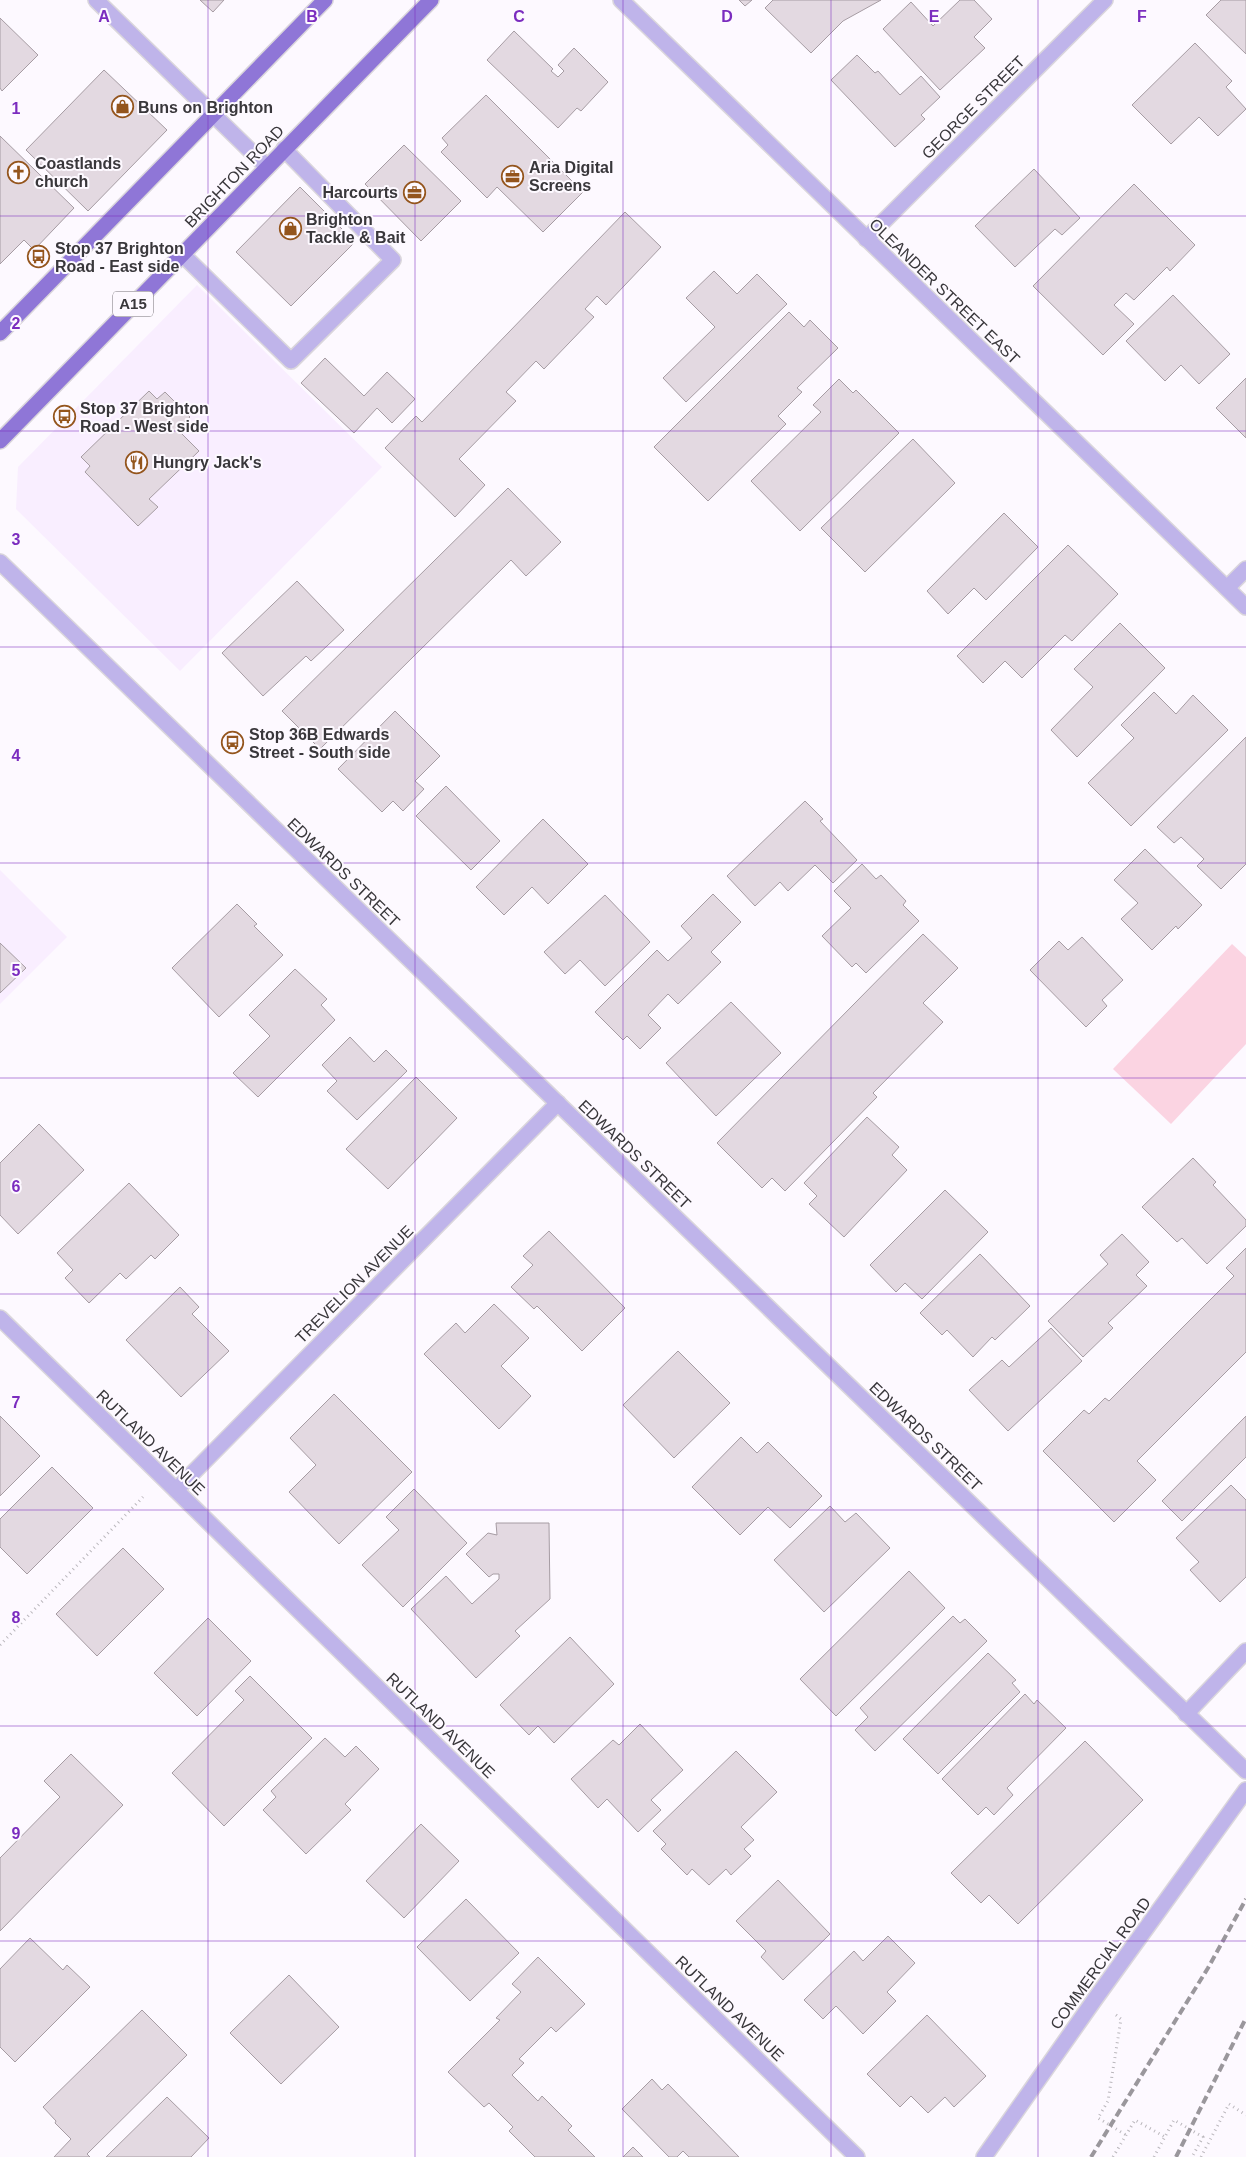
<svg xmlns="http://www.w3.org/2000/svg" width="1246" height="2157" viewBox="0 0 1246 2157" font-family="Arial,sans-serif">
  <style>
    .built { fill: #f9eeff }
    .green { fill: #fbd4e2 }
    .building { fill: #e3d9e1; stroke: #a69ca3 }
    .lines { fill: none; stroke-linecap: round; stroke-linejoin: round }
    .service-casing { stroke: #dad6dc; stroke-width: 18 }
    .minor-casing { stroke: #dad6dc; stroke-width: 18 }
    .primary-casing { stroke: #dad6dc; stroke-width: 18 }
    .path { stroke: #bab7bc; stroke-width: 3; stroke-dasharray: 1 4; stroke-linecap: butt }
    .service { stroke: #bfb4ea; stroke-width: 15 }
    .minor { stroke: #bfb4ea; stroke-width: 15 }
    .primary { stroke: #8f76d7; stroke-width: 15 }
    .rail { stroke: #9a979c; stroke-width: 4; stroke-dasharray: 8 4; stroke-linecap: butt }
    .grid { fill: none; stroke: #7b2cbf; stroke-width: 1; stroke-opacity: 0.55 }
    .labels { text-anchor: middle; stroke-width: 4; stroke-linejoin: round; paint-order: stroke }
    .shield { fill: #fdf9ff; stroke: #747176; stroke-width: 1 }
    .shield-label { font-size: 15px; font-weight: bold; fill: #39373b }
    .poi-label { font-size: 16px; font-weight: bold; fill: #39373b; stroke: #fdf9ff; text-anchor: start }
    .street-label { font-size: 16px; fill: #39373b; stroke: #fdf9ff }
    .grid-label { font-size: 16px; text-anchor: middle; font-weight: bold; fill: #7b2cbf; stroke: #fdf9ff; stroke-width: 4; stroke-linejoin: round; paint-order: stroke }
  </style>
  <rect width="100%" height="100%" fill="#fdf9ff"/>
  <!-- built -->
  <g class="built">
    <path d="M197 285 382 467 180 671 16 509 18 467Z"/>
    <path d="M0 870 67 937 0 1004Z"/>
  </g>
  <!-- green -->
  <path class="green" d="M1232 944 1246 957V1044L1171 1124 1113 1069Z"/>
  <!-- building -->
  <g class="building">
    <path d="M200 0H224L213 12Z"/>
    <path d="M739 0H752L745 6Z"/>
    <path d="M773 0H881L843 21 811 53 765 8Z"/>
    <path d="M960 0H974L992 19 974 37 985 48 940 90 883 29 911 2 933 26Z"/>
    <path d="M1221 0H1246V54L1206 15Z"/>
    <path d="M0 18 38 55 2 91 0 88Z"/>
    <path d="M514 31 553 69 551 71 558 77 564 71 558 65 574 48 608 82 581 111 577 108 558 128 487 60Z"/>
    <path d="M1195 43 1232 81 1226 87 1246 109 1218 136 1199 117 1171 144 1132 105Z"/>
    <path d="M857 55 875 73 878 71 900 95 921 76 940 97 921 115 925 119 895 147 831 80Z"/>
    <path d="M104 70 167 130 88 211 26 150Z"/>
    <path d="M486 95 583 192 543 232 497 187 487 198 441 152 448 145 442 138Z"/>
    <path d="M0 136 74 208 34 250 24 240 0 264Z"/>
    <path d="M404 145 461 201 421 241 365 184Z"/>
    <path d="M1034 169 1080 218 1062 235 1055 229 1015 267 975 226Z"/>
    <path d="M1134 184 1195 245 1170 271 1167 267 1134 300 1126 293 1114 305 1134 324 1103 355 1033 286Z"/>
    <path d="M300 187 355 242 291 306 236 252Z"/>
    <path d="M625 212 661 247 606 305 597 296 585 309 594 317 544 369 536 361 506 392 516 401 459 459 485 485 455 517 385 448 416 416 422 422Z"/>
    <path d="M714 271 737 294 757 274 787 304 686 402 663 378 715 327 686 298Z"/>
    <path d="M1173 295 1230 354 1199 384 1181 365 1165 381 1126 341Z"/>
    <path d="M789 312 804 327 810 320 838 348 797 388 802 392 778 416 786 424 708 501 654 447Z"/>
    <path d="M325 358 364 396 387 372 415 399 392 423 377 408 354 433 301 383Z"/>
    <path d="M1246 378V438L1216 408Z"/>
    <path d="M839 379 853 393 856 390 899 433 800 531 751 481 821 412 813 405Z"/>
    <path d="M149 391 157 399 165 392 190 417 177 429 199 451 149 499 158 507 138 526 85 472 90 466 81 457Z"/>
    <path d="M913 439 955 483 865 572 821 528Z"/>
    <path d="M508 488 561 542 526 576 511 560 320 749 282 711Z"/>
    <path d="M1004 513 1038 547 986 600 974 588 948 614 927 591Z"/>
    <path d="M1068 545 1118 594 1072 641 1065 635 1022 678 1005 661 983 683 957 656Z"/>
    <path d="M297 581 344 630 311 661 306 656 263 696 222 653Z"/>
    <path d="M1120 623 1165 668 1077 757 1051 730 1093 687 1074 669Z"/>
    <path d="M1154 692 1176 714 1193 695 1228 730 1131 826 1088 783 1134 738 1121 725Z"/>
    <path d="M395 711 440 756 415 781 424 789 403 811 393 801 382 812 338 769Z"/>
    <path d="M1246 737V864L1221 889 1197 866 1204 859 1181 837 1174 843 1157 827Z"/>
    <path d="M446 786 500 841 471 870 416 816Z"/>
    <path d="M805 801 823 819 820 821 857 860 833 883 815 865 788 891 780 882 755 906 727 876Z"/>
    <path d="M543 819 588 864 548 904 532 887 504 915 476 887Z"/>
    <path d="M1145 849 1202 905 1178 929 1176 926 1152 950 1121 919 1138 903 1114 880Z"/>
    <path d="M862 864 876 879 881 875 906 901 903 905 919 921 866 973 856 963 852 967 822 936 851 908 834 891Z"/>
    <path d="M713 894 741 922 711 952 721 962 678 1004 668 994 648 1015 661 1028 640 1049 627 1036 623 1040 595 1012 657 950 668 961 692 938 681 926Z"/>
    <path d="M605 895 650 942 605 986 580 960 565 974 544 952Z"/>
    <path d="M237 904 257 924 254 926 283 955 219 1017 172 968Z"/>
    <path d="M923 934 958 968 923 1003 943 1022 873 1093 877 1097 785 1191 772 1178 762 1188 717 1143Z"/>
    <path d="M1082 937 1123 980 1102 1000 1107 1006 1086 1027 1030 970 1059 941 1068 950Z"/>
    <path d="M0 943 26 968 0 993Z"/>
    <path d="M295 969 327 999 321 1005 335 1020 258 1097 233 1073 270 1036 249 1015Z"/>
    <path d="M731 1002 781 1053 716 1116 666 1063Z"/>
    <path d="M350 1037 374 1062 386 1050 407 1071 357 1120 327 1091 337 1081 322 1065Z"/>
    <path d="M416 1077 457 1118 388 1189 346 1149Z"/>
    <path d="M867 1117 899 1147 892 1155 907 1170 844 1237 809 1204 817 1196 804 1183Z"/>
    <path d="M39 1124 84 1170 18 1234 0 1215V1163Z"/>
    <path d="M1193 1158 1216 1182 1213 1185 1246 1220V1226L1207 1264 1182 1238 1177 1242 1142 1207Z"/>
    <path d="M129 1183 179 1235 155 1259 151 1255 126 1279 120 1273 89 1303 65 1278 73 1270 57 1253Z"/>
    <path d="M945 1190 988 1232 922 1299 905 1283 896 1292 870 1265Z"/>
    <path d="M549 1231 625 1308 582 1351 537 1306 534 1309 511 1287 533 1265 523 1256Z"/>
    <path d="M1122 1234 1149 1262 1136 1275 1147 1286 1108 1323 1113 1328 1083 1357 1048 1321 1108 1264 1100 1255Z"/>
    <path d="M1246 1248V1352L1137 1461 1156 1480 1114 1522 1043 1451 1084 1410 1089 1414 1105 1398 1109 1401 1234 1276 1226 1268Z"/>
    <path d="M980 1254 1030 1306 995 1340 992 1337 973 1357 947 1330 942 1335 920 1313Z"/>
    <path d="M180 1287 199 1307 192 1314 229 1351 181 1397 126 1340Z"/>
    <path d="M494 1304 529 1338 501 1366 531 1396 499 1429 424 1354 456 1323 465 1333Z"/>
    <path d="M1051 1328 1082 1361 1008 1431 969 1390 1002 1360 1009 1367Z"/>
    <path d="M678 1351 730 1403 674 1458 623 1405Z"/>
    <path d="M334 1394 412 1472 339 1544 289 1492 316 1465 290 1438Z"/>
    <path d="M0 1416 40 1456 0 1496Z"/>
    <path d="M1246 1416V1457L1182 1521 1162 1501Z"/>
    <path d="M741 1437 757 1453 768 1442 822 1496 790 1528 768 1507 740 1535 692 1487Z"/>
    <path d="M52 1467 93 1508 27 1574 0 1547V1519Z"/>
    <path d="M1231 1485 1246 1500V1577L1220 1602 1190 1570 1199 1562 1176 1538Z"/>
    <path d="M414 1489 467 1543 403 1607 362 1565 399 1530 386 1517Z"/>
    <path d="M830 1506 845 1522 856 1513 890 1548 824 1612 774 1560Z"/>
    <path d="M496 1523H549L550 1599 515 1631 520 1636 476 1678 411 1609 446 1576 472 1604 499 1579V1574H493L489 1577 466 1554 488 1533 497 1535Z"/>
    <path d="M123 1548 164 1589 97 1656 56 1614Z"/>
    <path d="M909 1571 945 1608 836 1716 800 1679Z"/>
    <path d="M953 1616 960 1623 965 1619 987 1641 875 1751 855 1730 868 1717 860 1708Z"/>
    <path d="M208 1618 251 1661 197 1716 154 1673Z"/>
    <path d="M570 1637 614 1684 554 1743 538 1726 529 1735 500 1705Z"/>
    <path d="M988 1653 1016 1680 1012 1683 1020 1692 938 1774 903 1739Z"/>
    <path d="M250 1676 312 1738 224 1826 172 1773 244 1700 235 1691Z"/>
    <path d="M1025 1694 1034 1704 1037 1700 1066 1728 1007 1788 1013 1795 994 1815 986 1807 978 1815 942 1779Z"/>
    <path d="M640 1724 683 1770 651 1800 661 1810 638 1832 607 1799 598 1808 571 1779 613 1740 619 1745Z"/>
    <path d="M325 1738 345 1757 356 1746 379 1769 345 1804 351 1810 306 1854 263 1810 276 1797 271 1791Z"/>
    <path d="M1085 1741 1143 1800 1018 1924 989 1895 981 1903 951 1873Z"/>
    <path d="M736 1751 777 1792 741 1827 754 1840 744 1849 751 1856 731 1875 726 1869 709 1885 692 1869 687 1875 661 1849 666 1844 653 1831Z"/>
    <path d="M71 1754 123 1805 0 1931V1858L60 1797 44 1781Z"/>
    <path d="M421 1824 459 1861 404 1918 366 1881Z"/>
    <path d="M778 1880 830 1934 783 1980 761 1957 766 1951 736 1921Z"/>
    <path d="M466 1899 519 1953 470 2001 417 1947Z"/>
    <path d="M888 1936 915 1963 887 1992 896 2001 863 2034 836 2006 823 2019 804 2000 854 1951 863 1961Z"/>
    <path d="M30 1938 63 1970 67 1965 90 1987 15 2062 0 2047V1969Z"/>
    <path d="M538 1957 585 2004 556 2032 551 2027 519 2059 524 2063 512 2075 538 2101 542 2096 572 2126 568 2130 595 2157H535L509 2131 513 2127 489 2103 484 2107 448 2072 500 2020 496 2018 521 1992 512 1984Z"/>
    <path d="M289 1975 339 2027 281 2084 230 2033Z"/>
    <path d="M142 2010 187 2055 87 2154 90 2157H54L71 2139 55 2123 56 2121 43 2107Z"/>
    <path d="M927 2015 986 2076 954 2107 945 2097 928 2113 911 2096 900 2107 867 2074Z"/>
    <path d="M652 2079 662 2090 668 2084 739 2157H689L683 2151 677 2157H669L622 2109Z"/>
    <path d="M167 2097 209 2138 191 2157H106Z"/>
    <path d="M633 2147 643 2157H623Z"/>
  </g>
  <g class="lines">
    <defs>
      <path id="service" d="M182 254 291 361 393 260 284 149"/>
      <g id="minor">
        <path d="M96 0 267 167"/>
        <path d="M621 0 1246 607"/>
        <path d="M866 239 1105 0"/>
        <path d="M0 562 1246 1771"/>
        <path d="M1227 588 1246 569"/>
        <path d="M0 1318 857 2157"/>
        <path d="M176 1490 558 1103"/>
        <path d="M1186 1714 1246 1651"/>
        <path d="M984 2157 1095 1999 1246 1790"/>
      </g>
      <g id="primary">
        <path d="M0 333 325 0"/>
        <path d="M0 441 431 0"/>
      </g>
    </defs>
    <!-- service casing -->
    <use href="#service" class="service-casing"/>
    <!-- minor casing -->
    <use href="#minor" class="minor-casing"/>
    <!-- primary casing -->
    <use href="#primary" class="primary-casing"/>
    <!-- path -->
    <g class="path">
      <path d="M0 1645 143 1497"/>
      <path d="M1116 2015 1121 2019 1108 2101 1098 2118 1126 2135"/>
      <path d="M1113 2157 1135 2120 1165 2137"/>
      <path d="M1154 2157 1174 2120 1203 2137 1192 2157"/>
      <path d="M1201 2157 1229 2104 1246 2115"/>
    </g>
    <!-- service -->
    <use href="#service" class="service"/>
    <!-- minor -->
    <use href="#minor" class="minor"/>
    <!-- primary -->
    <use href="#primary" class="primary"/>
    <!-- rail -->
    <g class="rail">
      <path d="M1091 2157 1208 1968 1246 1899"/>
      <path d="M1176 2157 1246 2018"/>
    </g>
  </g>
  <!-- grid -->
  <path class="grid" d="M208 0V2157M415 0V2157M623 0V2157M831 0V2157M1038 0V2157M0 216H1246M0 431H1246M0 647H1246M0 863H1246M0 1078H1246M0 1294H1246M0 1510H1246M0 1726H1246M0 1941H1246"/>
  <!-- icons -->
  <defs>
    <symbol id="shop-ring" viewBox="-11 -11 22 22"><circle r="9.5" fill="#fdf9ff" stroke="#94551d" stroke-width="1.5"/><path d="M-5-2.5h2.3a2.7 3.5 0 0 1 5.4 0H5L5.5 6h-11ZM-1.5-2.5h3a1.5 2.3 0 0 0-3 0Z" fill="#94551d"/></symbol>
    <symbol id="church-ring" viewBox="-11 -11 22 22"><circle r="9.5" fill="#fdf9ff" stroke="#94551d" stroke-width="1.5"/><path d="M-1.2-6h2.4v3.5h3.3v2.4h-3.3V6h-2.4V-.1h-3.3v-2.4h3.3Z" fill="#94551d"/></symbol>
    <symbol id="office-ring" viewBox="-11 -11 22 22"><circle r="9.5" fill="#fdf9ff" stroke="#94551d" stroke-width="1.5"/><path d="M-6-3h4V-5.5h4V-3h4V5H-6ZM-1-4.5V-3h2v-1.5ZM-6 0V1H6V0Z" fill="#94551d"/></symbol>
    <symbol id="bus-ring" viewBox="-11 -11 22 22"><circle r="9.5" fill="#fdf9ff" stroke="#94551d" stroke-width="1.5"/><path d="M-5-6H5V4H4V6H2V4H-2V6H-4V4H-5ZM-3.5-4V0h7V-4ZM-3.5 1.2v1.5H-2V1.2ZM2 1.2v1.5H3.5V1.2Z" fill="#94551d"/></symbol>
    <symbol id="restaurant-ring" viewBox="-11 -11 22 22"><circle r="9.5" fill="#fdf9ff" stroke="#94551d" stroke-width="1.5"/><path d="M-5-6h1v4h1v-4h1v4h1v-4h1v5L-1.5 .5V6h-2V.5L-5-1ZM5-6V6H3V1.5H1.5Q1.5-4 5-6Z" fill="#94551d"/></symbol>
  </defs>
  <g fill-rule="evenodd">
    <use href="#shop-ring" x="110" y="94" width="25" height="25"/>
    <use href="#church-ring" x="6" y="160" width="25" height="25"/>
    <use href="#office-ring" x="500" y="164" width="25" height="25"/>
    <use href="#office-ring" x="402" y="180" width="25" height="25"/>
    <use href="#shop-ring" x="278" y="216" width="25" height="25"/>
    <use href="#bus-ring" x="26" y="244" width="25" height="25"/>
    <use href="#bus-ring" x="52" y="404" width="25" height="25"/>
    <use href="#restaurant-ring" x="124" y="450" width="25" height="25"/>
    <use href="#bus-ring" x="220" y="730" width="25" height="25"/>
  </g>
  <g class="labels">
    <!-- shield labels -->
    <rect class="shield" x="113" y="291.5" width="40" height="25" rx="4"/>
    <g class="shield-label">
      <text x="133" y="309">A15</text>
    </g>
    <!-- poi labels -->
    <g class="poi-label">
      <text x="138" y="113">Buns on Brighton</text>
      <text x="35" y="169">Coastlands<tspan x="35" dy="18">church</tspan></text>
      <text x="529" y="173">Aria Digital<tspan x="529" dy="18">Screens</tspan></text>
      <text x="398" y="198" text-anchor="end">Harcourts</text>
      <text x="306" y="225">Brighton<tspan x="306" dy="18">Tackle &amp; Bait</tspan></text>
      <text x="55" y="254">Stop 37 Brighton<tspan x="55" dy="18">Road - East side</tspan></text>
      <text x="80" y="414">Stop 37 Brighton<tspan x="80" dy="18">Road - West side</tspan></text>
      <text x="153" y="468">Hungry Jack's</text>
      <text x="249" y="740">Stop 36B Edwards<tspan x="249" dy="18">Street - South side</tspan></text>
    </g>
    <!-- street labels -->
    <g class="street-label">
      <text transform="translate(973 107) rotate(-45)" y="6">GEORGE STREET</text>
      <text transform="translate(234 176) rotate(-46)" y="6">BRIGHTON ROAD</text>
      <text transform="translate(945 291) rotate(44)" y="6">OLEANDER STREET EAST</text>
      <text transform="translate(344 872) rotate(44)" y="6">EDWARDS STREET</text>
      <text transform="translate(635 1154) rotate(44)" y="6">EDWARDS STREET</text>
      <text transform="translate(354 1284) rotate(-45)" y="6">TREVELION AVENUE</text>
      <text transform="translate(926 1436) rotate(44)" y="6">EDWARDS STREET</text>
      <text transform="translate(151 1442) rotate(44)" y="6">RUTLAND AVENUE</text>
      <text transform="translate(441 1725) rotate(44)" y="6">RUTLAND AVENUE</text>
      <text transform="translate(1100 1963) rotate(-54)" y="6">COMMERCIAL ROAD</text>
      <text transform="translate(730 2008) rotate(44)" y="6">RUTLAND AVENUE</text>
    </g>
  </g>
  <g class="grid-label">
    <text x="104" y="22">A</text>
    <text x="312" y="22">B</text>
    <text x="519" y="22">C</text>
    <text x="727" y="22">D</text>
    <text x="934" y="22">E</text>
    <text x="1142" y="22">F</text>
    <text x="16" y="114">1</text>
    <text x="16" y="329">2</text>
    <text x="16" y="545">3</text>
    <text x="16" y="761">4</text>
    <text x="16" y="976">5</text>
    <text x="16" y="1192">6</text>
    <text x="16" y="1408">7</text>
    <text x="16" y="1623">8</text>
    <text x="16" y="1839">9</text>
  </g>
</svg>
